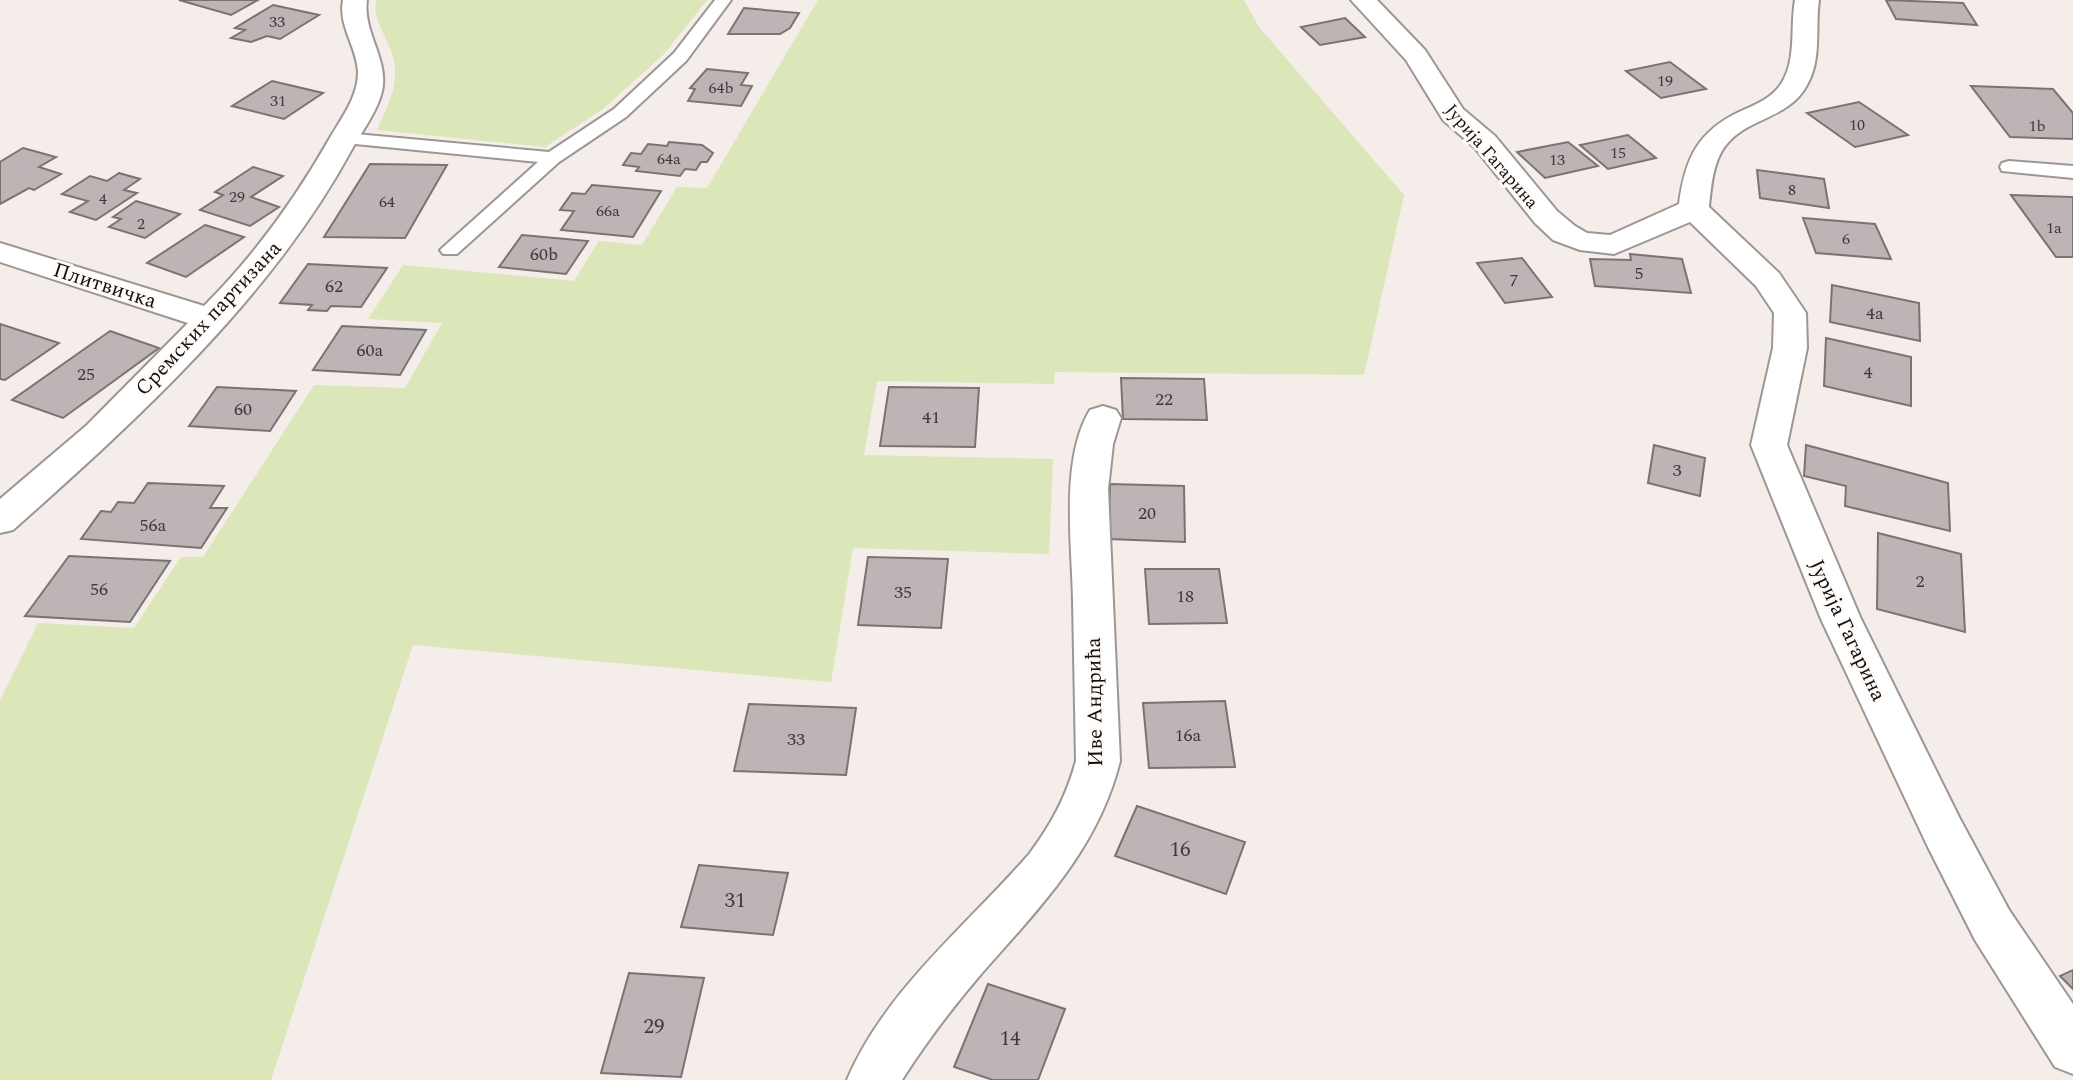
<svg xmlns="http://www.w3.org/2000/svg" width="2073" height="1080" viewBox="0 0 2073 1080" font-family="Spectral,serif">
  <style>
    .green { fill: #dbe6b9 }
    .building { fill: #bdb5b5; stroke: #7a7372; stroke-width: 2 }
    .lines { fill: none; stroke-linecap: round; stroke-linejoin: round }
    .service-casing { stroke: #9d9793; stroke-width: 4 }
    .minor-casing { stroke: #9d9793; stroke-width: 4 }
    .service { fill: #fff; fill-rule: evenodd }
    .minor { fill: #fff; fill-rule: evenodd }
    .labels { text-anchor: middle; stroke-width: 6; stroke-linejoin: round; paint-order: stroke }
    .far-number-label { font-size: 16px; fill: #3d3938 }
    .far-street-label { font-size: 18px; fill: #12100f; stroke: #fffbf8 }
    .number-label { font-size: 18px; fill: #3d3938 }
    .street-label { font-size: 21px; fill: #12100f; stroke: #fffbf8 }
    .near-number-label { font-size: 21px; fill: #3d3938 }
  </style>
  <rect width="100%" height="100%" fill="#f4ede9"/>
  <!-- green -->
  <g class="green">
    <path d="M376 0H707L664 54 603 109 545 147 377 130C386 110 397 90 395 67 394 44 372 25 376 0Z"/>
    <path d="M818 0H1244L1259 27 1404 195 1364 375 1055 372 1054 384 877 381 864 455 1053 459 1049 554 853 548 831 682 413 645 271 1080H0V700L38 623 134 628 181 557H203L314 385 405 388 442 323 368 319 403 265 574 281 599 241 642 245 677 187 707 188Z"/>
  </g>
  <!-- building -->
  <g class="building">
    <path d="M179 0H258L231 15Z"/>
    <path d="M1886 0 1963 3 1977 25 1896 19Z"/>
    <path d="M273 5 319 15 280 39 267 36 251 42 231 38 245 30 235 28Z"/>
    <path d="M744 8 799 13 790 28 780 34H728Z"/>
    <path d="M1345 18 1365 37 1320 45 1301 27Z"/>
    <path d="M1670 62 1706 89 1661 98 1626 71Z"/>
    <path d="M707 69 748 73 741 85 752 86 741 106 688 101 695 89 690 88Z"/>
    <path d="M272 81 323 93 284 119 232 106Z"/>
    <path d="M1971 86 2053 89 2073 113V139L2010 137Z"/>
    <path d="M1859 102 1908 135 1855 147 1807 113Z"/>
    <path d="M1628 135 1656 158 1608 169 1580 145Z"/>
    <path d="M669 142 702 145 713 153 707 162H701L696 170 685 169 680 176 636 171 639 167 623 165 631 153 641 154 648 144 667 146Z"/>
    <path d="M1568 142 1598 166 1545 178 1517 152Z"/>
    <path d="M23 148 56 157 39 167 61 174 34 190 29 188 0 204V162Z"/>
    <path d="M370 164 447 165 405 238 324 237Z"/>
    <path d="M253 167 283 176 251 197 279 207 250 226 200 210 223 195 215 192Z"/>
    <path d="M1757 170 1824 179 1829 208 1760 198Z"/>
    <path d="M119 173 140 179 124 190 137 193 96 220 70 212 88 201 62 194 90 176 107 181Z"/>
    <path d="M592 185 661 191 633 237 561 230 574 211 560 210 572 193 585 194Z"/>
    <path d="M2011 195 2073 197V257H2056Z"/>
    <path d="M136 201 180 214 145 238 109 227 121 219 113 217Z"/>
    <path d="M1803 218 1875 224 1891 259 1816 253Z"/>
    <path d="M205 225 244 237 186 277 147 263Z"/>
    <path d="M522 235 588 241 566 274 499 267Z"/>
    <path d="M1630 254 1682 259 1691 293 1595 286 1590 259 1631 260Z"/>
    <path d="M1522 258 1552 297 1505 303 1477 263Z"/>
    <path d="M308 264 387 268 361 307 331 306 327 311 308 310 312 305 280 303Z"/>
    <path d="M1832 285 1919 303 1920 341 1830 322Z"/>
    <path d="M0 324 59 343 5 380 0 379Z"/>
    <path d="M342 326 426 330 400 375 313 370Z"/>
    <path d="M110 331 159 348 63 418 12 400Z"/>
    <path d="M1826 338 1911 357V406L1824 386Z"/>
    <path d="M1121 378 1204 379 1207 420 1123 419Z"/>
    <path d="M217 387 296 391 270 431 189 426Z"/>
    <path d="M889 387 979 388 975 447 880 446Z"/>
    <path d="M1654 445 1705 458 1700 496 1648 483Z"/>
    <path d="M1806 445 1948 483 1950 531 1845 506 1846 486 1804 476Z"/>
    <path d="M148 483 224 486 210 508H227L201 548 81 539 101 511 111 512 118 502 134 503Z"/>
    <path d="M1110 484 1184 486 1185 542 1109 539Z"/>
    <path d="M1878 533 1961 554 1965 632 1877 609Z"/>
    <path d="M69 556 170 561 130 622 25 616Z"/>
    <path d="M868 557 948 559 941 628 858 625Z"/>
    <path d="M1145 569H1219L1227 623 1149 624Z"/>
    <path d="M1225 701 1235 767 1149 768 1143 703Z"/>
    <path d="M749 704 856 708 846 775 734 771Z"/>
    <path d="M1137 806 1245 842 1226 894 1115 856Z"/>
    <path d="M699 865 788 873 773 935 681 927Z"/>
    <path d="M2073 970V989L2060 976Z"/>
    <path d="M629 973 704 978 681 1077 601 1073Z"/>
    <path d="M988 984 1065 1009 1038 1080H993L954 1067Z"/>
  </g>
  <g class="lines">
    <defs>
      <g id="service">
        <path d="M715 0H731L686 61 626 117 559 162 457 254H443L440 250 538 162 345 143 336 138 345 133 549 152 614 109 674 53Z"/>
        <path d="M2009 161 2073 166V178L2002 171 2000 167 2002 163Z"/>
      </g>
      <g id="minor">
        <path d="M343 0H367C362 34 393 63 380 98 374 116 361 133 352 149 273 296 137 420 13 530L0 533V499L87 425 188 323 0 262V243L204 306C255 255 296 198 331 136 343 116 358 96 358 72 357 47 338 26 343 0Z"/>
        <path d="M1351 0H1377L1425 50 1463 109 1495 136 1557 211 1575 226 1587 233 1610 235 1679 204C1685 158 1698 131 1741 111 1755 105 1772 98 1781 84 1797 60 1790 27 1795 0H1819C1815 28 1822 59 1807 85 1789 119 1748 117 1726 145 1713 161 1711 187 1709 207L1779 273 1806 313 1807 348 1787 445 1861 619 1959 817 2009 910 2073 1004V1074L2055 1067 1975 940 1927 845 1821 619 1751 445 1773 348 1774 313 1756 286 1690 222 1614 254 1580 250 1553 240 1535 223 1475 148 1443 120 1406 60Z"/>
        <path d="M1103 406 1116 410 1121 418 1113 444 1108 489 1120 761C1098 849 1040 907 982 973 953 1007 926 1042 902 1080H847C885 990 968 925 1030 853 1052 823 1066 797 1076 761 1075 707 1074 654 1073 600 1072 544 1060 459 1090 410Z"/>
      </g>
    </defs>
    <!-- service casing -->
    <use href="#service" class="service-casing"/>
    <!-- minor casing -->
    <use href="#minor" class="minor-casing"/>
    <!-- service -->
    <use href="#service" class="service"/>
    <!-- minor -->
    <use href="#minor" class="minor"/>
  </g>
  <g class="labels">
    <!-- far-number labels -->
    <g class="far-number-label">
      <text x="277" y="27">33</text>
      <text x="1665" y="86">19</text>
      <text x="721" y="93">64b</text>
      <text x="278" y="106">31</text>
      <text x="1857" y="130">10</text>
      <text x="2037" y="131">1b</text>
      <text x="1618" y="158">15</text>
      <text x="669" y="164">64a</text>
      <text x="1557" y="165">13</text>
      <text x="1792" y="195">8</text>
      <text x="237" y="202">29</text>
      <text x="103" y="204">4</text>
      <text x="387" y="207">64</text>
      <text x="608" y="216">66a</text>
      <text x="141" y="229">2</text>
      <text x="2054" y="233">1a</text>
      <text x="1846" y="244">6</text>
    </g>
    <!-- far-street labels -->
    <g class="far-street-label">
      <text transform="translate(1492 156) rotate(49)" y="6">Јурија Гагарина</text>
    </g>
    <!-- number labels -->
    <g class="number-label">
      <text x="544" y="260">60b</text>
      <text x="1639" y="279">5</text>
      <text x="1514" y="286">7</text>
      <text x="334" y="292">62</text>
      <text x="1875" y="319">4a</text>
      <text x="370" y="356">60a</text>
      <text x="1868" y="378">4</text>
      <text x="86" y="380">25</text>
      <text x="1164" y="405">22</text>
      <text x="243" y="415">60</text>
      <text x="931" y="423">41</text>
      <text x="1677" y="476">3</text>
      <text x="1147" y="519">20</text>
      <text x="153" y="531">56a</text>
      <text x="1920" y="587">2</text>
      <text x="99" y="595">56</text>
      <text x="903" y="598">35</text>
      <text x="1185" y="602">18</text>
      <text x="1188" y="741">16a</text>
      <text x="796" y="745">33</text>
    </g>
    <!-- street labels -->
    <g class="street-label">
      <text transform="translate(105 285) rotate(18)" y="7">Плитвичка</text>
      <text transform="translate(208 318) rotate(-47)" y="7">Сремских партизана</text>
      <text transform="translate(1848 630) rotate(65)" y="7">Јурија Гагарина</text>
      <text transform="translate(1094 702) rotate(-91)" y="7">Иве Андрића</text>
    </g>
    <!-- near-number labels -->
    <g class="near-number-label">
      <text x="1180" y="856">16</text>
      <text x="735" y="907">31</text>
      <text x="654" y="1033">29</text>
      <text x="1010" y="1045">14</text>
    </g>
  </g>
</svg>
